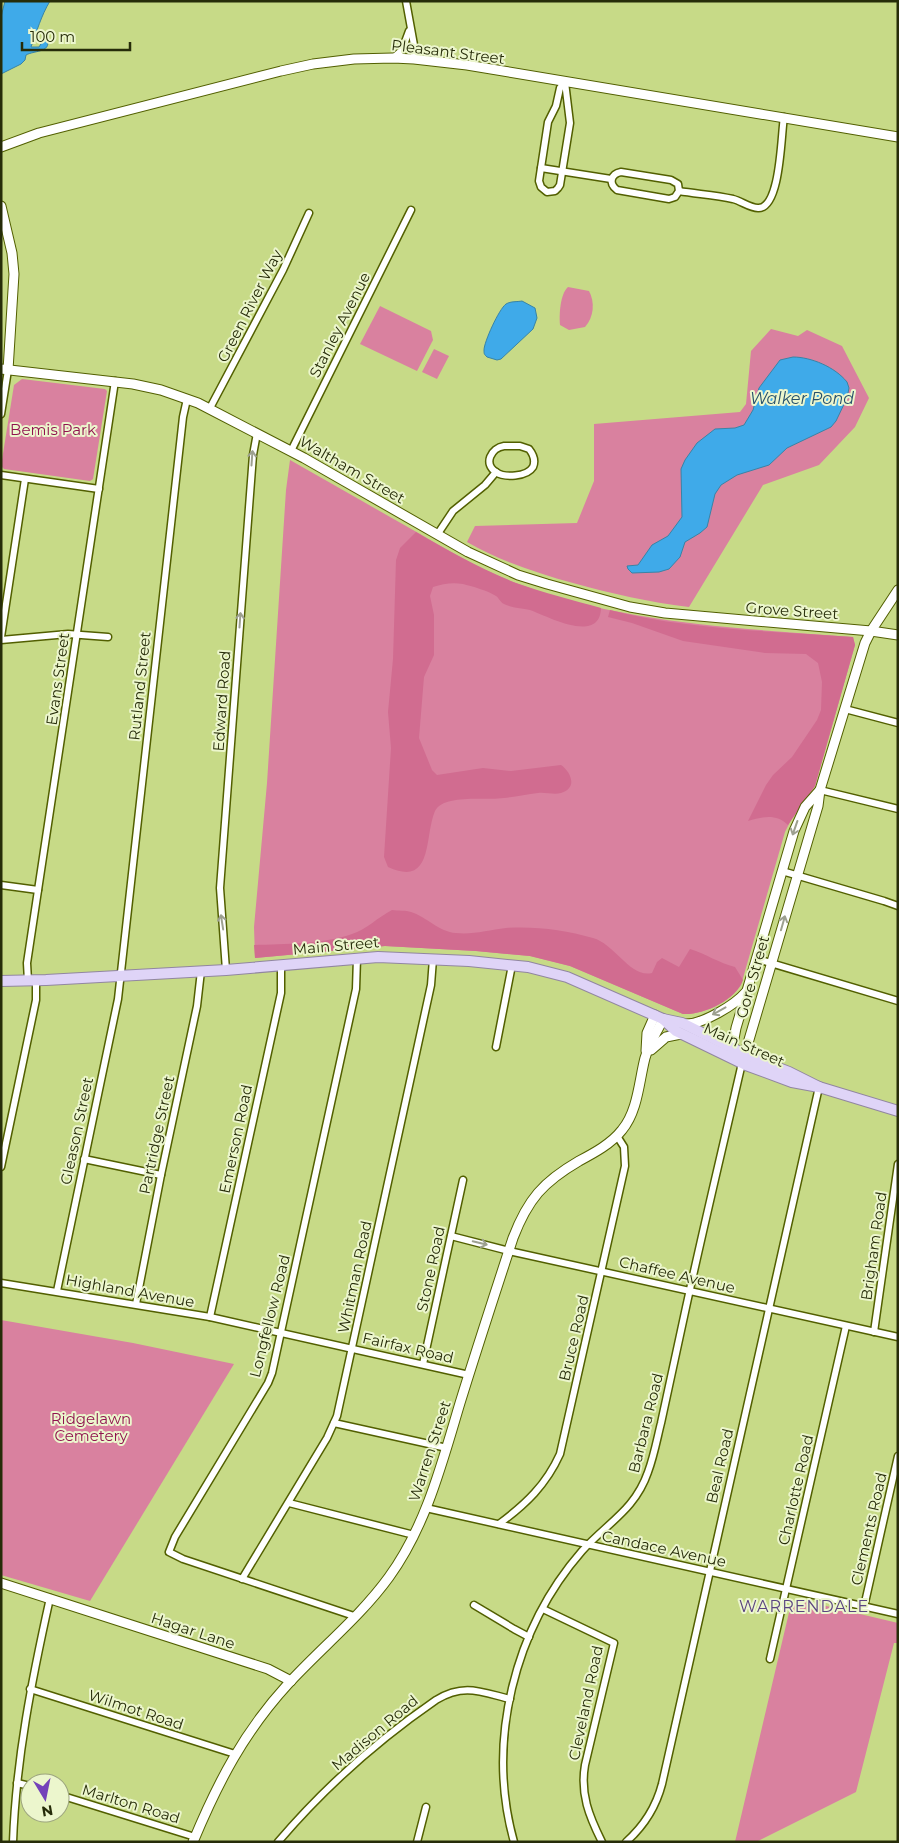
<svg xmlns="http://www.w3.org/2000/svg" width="899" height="1843" viewBox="0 0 899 1843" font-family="Montserrat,sans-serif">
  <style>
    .green { fill: #d9819f }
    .forest { fill: #d16c90 }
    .water { fill: #3faae9; stroke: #3884a6 }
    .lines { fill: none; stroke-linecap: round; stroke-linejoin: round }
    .street-casing { stroke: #525f00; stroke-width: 9 }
    .secondary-casing { stroke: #525f00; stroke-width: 11 }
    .primary-casing { stroke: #9186a0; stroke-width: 12 }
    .street { stroke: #fff; stroke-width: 6 }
    .secondary { stroke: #fff; stroke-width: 9 }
    .primary { stroke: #dfd4f7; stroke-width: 10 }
    .oneway { stroke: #9da090 }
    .labels { text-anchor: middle; stroke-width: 4; stroke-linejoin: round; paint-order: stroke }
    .street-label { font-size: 15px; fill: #262c09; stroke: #ecf6cd }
    .park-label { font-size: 15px; fill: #8f124e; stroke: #ecf6cd }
    .water-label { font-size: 16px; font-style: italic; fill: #26506b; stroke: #ecf6cd }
    .neighbourhood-label { font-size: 16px; letter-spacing: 1px; fill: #5a4481; stroke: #ecf6cd }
  </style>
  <rect width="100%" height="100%" fill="#c7da87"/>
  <!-- green -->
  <g class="green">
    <path d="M568 287 589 291C595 302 594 317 585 327L569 330 560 325C559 315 560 294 568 287Z"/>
    <path d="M380 306 431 331 433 340 417 371 360 344Z"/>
    <path d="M771 329 798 336 807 330 842 346 869 398 855 427 819 465 763 485 689 607C648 602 613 594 573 583 537 573 500 561 467 542L475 526 577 523 594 481V424L740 412 746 404 751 351Z"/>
    <path d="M434 349 449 356 437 379 422 372Z"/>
    <path d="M22 379 105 389 107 391 93 479 90 481 4 469 1 466 14 385Z"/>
    <path d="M290 460C329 482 367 504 406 526 441 546 475 567 513 582 622 624 738 628 853 637L855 645 815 786 793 816 785 832 741 985C730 1002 703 1015 683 1014L570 966 530 956 476 951 385 946 255 958 254 927 267 783 286 490Z"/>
    <path d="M1 1320 133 1343 234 1364 90 1601 1 1575Z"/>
    <path d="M801 1600 898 1623 897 1643H894L856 1792 756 1842H735L791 1604Z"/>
  </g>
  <!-- forest -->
  <g class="forest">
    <path d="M416 532C449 551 481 569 516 583 544 593 573 600 601 608 600 645 547 616 530 610 522 608 512 608 504 604 500 602 499 598 496 596 489 591 471 586 463 584 452 582 443 584 433 587L430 596 434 615V655L424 677 419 738 432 770 437 775 483 768 511 771 561 765C571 772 578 788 561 793 554 795 545 792 538 793 527 794 515 797 504 798 486 800 468 797 451 801 445 802 438 805 435 811 424 836 434 888 388 867L384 857 391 748 388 712 393 659 396 560 400 548Z"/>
    <path d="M610 610C688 630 772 631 853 637L855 645 815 786 788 825C776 813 762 817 748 821L766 785 773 775 792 757 817 720 821 710 822 682 818 663 806 654 765 653 683 641 632 623 608 617Z"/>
    <path d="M392 910C398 911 406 910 411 912 427 917 439 932 456 933 472 935 489 930 506 928 535 926 565 930 593 938 615 944 630 978 652 973L657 962 662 958 679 967 690 949C706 954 719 963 735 967L743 980C736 1000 704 1015 683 1014L570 966 530 956 476 951 385 946 255 958 254 945C284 944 325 944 352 934 366 930 378 917 392 910Z"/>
  </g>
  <!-- water -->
  <g class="water">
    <path d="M5 1H50C41 16 37 31 31 47H39L46 36C54 53 35 50 26 55L25 60 21 64 1 74V17Z"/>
    <path d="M522 301 535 308 537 318 533 329 501 359 497 360 487 357C484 354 484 354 484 350 484 342 499 309 506 304 511 301 517 302 522 301Z"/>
    <path d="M793 357C811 357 835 367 847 382L849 388 847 398 836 421 831 427 787 448 769 465 737 475 721 485 715 494 707 527 700 533 685 542 680 557 669 569 659 572 632 573 628 569 627 566 638 565 652 545 668 536 682 517 681 469 685 460 697 443 715 429 735 428 744 425 753 410 759 388 780 360Z"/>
  </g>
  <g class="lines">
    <defs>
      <g id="street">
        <path d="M406 1 414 45V59"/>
        <path d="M393 58 402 50 409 31"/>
        <path d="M565 82 570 123 560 185 558 188 555 191 547 192 541 187 539 181 548 122 556 106 560 88Z"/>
        <path d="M541 168 611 179"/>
        <path d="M621 172 671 180 678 184 679 191 675 197 669 199 617 190C608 183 611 174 621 172Z"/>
        <path d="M679 191C697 194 715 195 733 199 741 201 750 208 758 208 781 209 781 133 784 117"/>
        <path d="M210 408 283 270 309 213"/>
        <path d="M1 414 8 370"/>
        <path d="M504 446H520L529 449C533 454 536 460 533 467 527 477 504 478 496 472 483 464 491 448 504 446Z"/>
        <path d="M291 451 411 210"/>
        <path d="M1 475 99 489"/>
        <path d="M437 535 453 511 485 485 496 472"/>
        <path d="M1 637 25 479"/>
        <path d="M1 640 68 634 108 637"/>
        <path d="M845 709 898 723"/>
        <path d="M820 790 898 809"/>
        <path d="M782 871 884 901 898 906"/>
        <path d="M1 885 38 890"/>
        <path d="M757 959 898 1001"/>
        <path d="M226 970 220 888 253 455 257 433"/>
        <path d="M28 981 27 963 115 381"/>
        <path d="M496 1047 512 965"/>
        <path d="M84 1159 161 1175"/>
        <path d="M1 1167 36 1000V980"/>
        <path d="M451 1236 509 1251 898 1337"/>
        <path d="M1 1283 210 1317 469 1375"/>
        <path d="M57 1291 118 999 183 417 187 399"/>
        <path d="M136 1304 161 1175 197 1006 201 971"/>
        <path d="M210 1317 281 993V966"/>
        <path d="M874 1332 898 1164"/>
        <path d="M423 1364 463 1180"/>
        <path d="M334 1423 447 1448"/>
        <path d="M289 1503 414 1535"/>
        <path d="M426 1508 898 1614"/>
        <path d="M499 1524C526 1504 546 1485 560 1454L625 1166 624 1147 617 1136"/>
        <path d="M242 1579 327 1438 337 1416 431 985 433 959"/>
        <path d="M474 1605 514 1629 529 1637"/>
        <path d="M864 1607 898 1456"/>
        <path d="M543 1609 614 1643 585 1765C580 1794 589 1816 602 1842"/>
        <path d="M354 1616 183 1559 169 1552 175 1537 268 1383 272 1373 356 989 357 958"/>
        <path d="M770 1659 846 1326"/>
        <path d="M30 1689 235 1754"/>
        <path d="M17 1783 30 1786"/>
        <path d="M60 1795 195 1837"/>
        <path d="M13 1842C16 1759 32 1679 50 1598"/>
        <path d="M278 1842C324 1788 378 1740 436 1700 464 1683 481 1692 510 1699"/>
        <path d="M417 1842 426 1807"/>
        <path d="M514 1842C486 1742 514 1629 582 1551 607 1523 635 1510 648 1472 654 1456 657 1439 661 1423 669 1386 677 1349 685 1312 703 1229 723 1146 742 1063"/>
        <path d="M626 1842C644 1826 656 1807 662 1784L819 1087"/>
      </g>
      <g id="secondary">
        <path d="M1 147 39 133 281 71 313 64 354 59 393 58 414 59 467 65 898 137"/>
        <path d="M1 206 12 253 14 274 8 370"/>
        <path d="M1 369 133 384 161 390 198 403 304 458 468 552 518 575 547 584 630 607 665 613 871 631 898 635"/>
        <path d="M686 1024C703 1024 735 1005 746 992"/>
        <path d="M651 1050 666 1037 681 1034"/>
        <path d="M646 1051 647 1033 655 1015"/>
        <path d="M736 1055 733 1044 736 1028 794 831 805 807 820 790"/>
        <path d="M743 1060 818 806 820 790 865 643 871 631 898 590"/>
        <path d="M1 1583 268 1669 291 1681"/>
        <path d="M193 1842C218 1782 244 1732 288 1684 321 1648 360 1617 389 1577 426 1526 442 1463 460 1403 477 1348 495 1293 513 1238 528 1199 543 1182 579 1161 594 1153 611 1144 622 1130 638 1111 639 1081 645 1058 649 1044 657 1032 663 1019"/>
      </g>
      <g id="primary">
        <path d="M1 981 46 980 226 970 378 957 469 961 528 967 567 977 663 1019 682 1023 750 1057 789 1072 819 1087"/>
        <path d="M663 1019 676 1031 746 1065 792 1082 819 1087 898 1111"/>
      </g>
    </defs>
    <!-- street casing -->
    <use href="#street" class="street-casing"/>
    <!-- secondary casing -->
    <use href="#secondary" class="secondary-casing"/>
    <!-- primary casing -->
    <use href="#primary" class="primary-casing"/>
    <!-- street -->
    <use href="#street" class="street"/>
    <!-- secondary -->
    <use href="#secondary" class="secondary"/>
    <!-- primary -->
    <use href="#primary" class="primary"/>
  </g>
  <!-- one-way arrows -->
  <defs><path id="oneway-shaft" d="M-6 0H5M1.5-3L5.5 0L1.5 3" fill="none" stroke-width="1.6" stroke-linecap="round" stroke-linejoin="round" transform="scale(1.25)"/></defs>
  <g class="oneway">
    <use href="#oneway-shaft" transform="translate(252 458) rotate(-86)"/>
    <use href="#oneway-shaft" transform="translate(240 620) rotate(-86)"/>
    <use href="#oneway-shaft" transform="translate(795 828) rotate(109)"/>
    <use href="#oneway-shaft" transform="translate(222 922) rotate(-99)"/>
    <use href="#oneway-shaft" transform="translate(783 923) rotate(-74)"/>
    <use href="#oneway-shaft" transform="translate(719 1011) rotate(151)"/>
    <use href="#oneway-shaft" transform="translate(480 1243) rotate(14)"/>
  </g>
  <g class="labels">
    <!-- street labels -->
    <g class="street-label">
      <text transform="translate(448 52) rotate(7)" y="5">Pleasant Street</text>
      <text transform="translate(250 306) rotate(-63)" y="5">Green River Way</text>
      <text transform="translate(340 325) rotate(-63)" y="5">Stanley Avenue</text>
      <text transform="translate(352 470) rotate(30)" y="5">Waltham Street</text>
      <text transform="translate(792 611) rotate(4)" y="5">Grove Street</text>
      <text transform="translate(58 679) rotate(-82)" y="5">Evans Street</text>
      <text transform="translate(140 686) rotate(-84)" y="5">Rutland Street</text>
      <text transform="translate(222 701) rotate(-86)" y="5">Edward Road</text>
      <text transform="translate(336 946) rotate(-5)" y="5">Main Street</text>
      <text transform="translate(753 977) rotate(-74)" y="5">Gore Street</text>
      <text transform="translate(744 1045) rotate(24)" y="5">Main Street</text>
      <text transform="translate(77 1131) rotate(-78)" y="5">Gleason Street</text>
      <text transform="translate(157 1135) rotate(-78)" y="5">Partridge Street</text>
      <text transform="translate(236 1139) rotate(-78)" y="5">Emerson Road</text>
      <text transform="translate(874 1246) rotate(-82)" y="5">Brigham Road</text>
      <text transform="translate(431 1269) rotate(-78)" y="5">Stone Road</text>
      <text transform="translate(677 1275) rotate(13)" y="5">Chaffee Avenue</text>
      <text transform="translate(355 1277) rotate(-78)" y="5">Whitman Road</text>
      <text transform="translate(130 1291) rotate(10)" y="5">Highland Avenue</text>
      <text transform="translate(270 1316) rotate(-76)" y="5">Longfellow Road</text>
      <text transform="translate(574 1338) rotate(-77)" y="5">Bruce Road</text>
      <text transform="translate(408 1348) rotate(13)" y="5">Fairfax Road</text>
      <text transform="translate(646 1423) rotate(-76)" y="5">Barbara Road</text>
      <text transform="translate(430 1451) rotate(-72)" y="5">Warren Street</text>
      <text transform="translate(720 1466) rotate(-77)" y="5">Beal Road</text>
      <text transform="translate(796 1490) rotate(-77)" y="5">Charlotte Road</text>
      <text transform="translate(869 1529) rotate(-77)" y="5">Clements Road</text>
      <text transform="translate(664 1549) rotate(12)" y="5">Candace Avenue</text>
      <text transform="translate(193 1631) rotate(18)" y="5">Hagar Lane</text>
      <text transform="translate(586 1703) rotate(-78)" y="5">Cleveland Road</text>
      <text transform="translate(136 1710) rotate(18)" y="5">Wilmot Road</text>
      <text transform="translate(375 1733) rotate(-40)" y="5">Madison Road</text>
      <text transform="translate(131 1804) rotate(17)" y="5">Marlton Road</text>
    </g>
    <!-- park labels -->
    <g class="park-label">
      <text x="53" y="435">Bemis Park</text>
      <text x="91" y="1424">Ridgelawn<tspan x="91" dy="17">Cemetery</tspan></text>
    </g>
    <!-- water labels -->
    <g class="water-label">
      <text x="802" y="404">Walker Pond</text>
    </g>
    <!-- neighbourhood labels -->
    <g class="neighbourhood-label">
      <text x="804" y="1612">WARRENDALE</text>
    </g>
  </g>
  <!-- border -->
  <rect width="899" height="1843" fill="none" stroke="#262c09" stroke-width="5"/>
  <!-- north arrow -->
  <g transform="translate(45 1798) rotate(170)"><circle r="24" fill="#ecf6cd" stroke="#9da57f"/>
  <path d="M0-4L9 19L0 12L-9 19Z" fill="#7442b9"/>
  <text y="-8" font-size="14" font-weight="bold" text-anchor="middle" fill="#262c09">N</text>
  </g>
  <!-- scale -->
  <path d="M22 42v8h108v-8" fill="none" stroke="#262c09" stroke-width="2.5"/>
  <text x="30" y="42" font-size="15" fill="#262c09" stroke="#ecf6cd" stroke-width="4" paint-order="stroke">100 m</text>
</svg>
